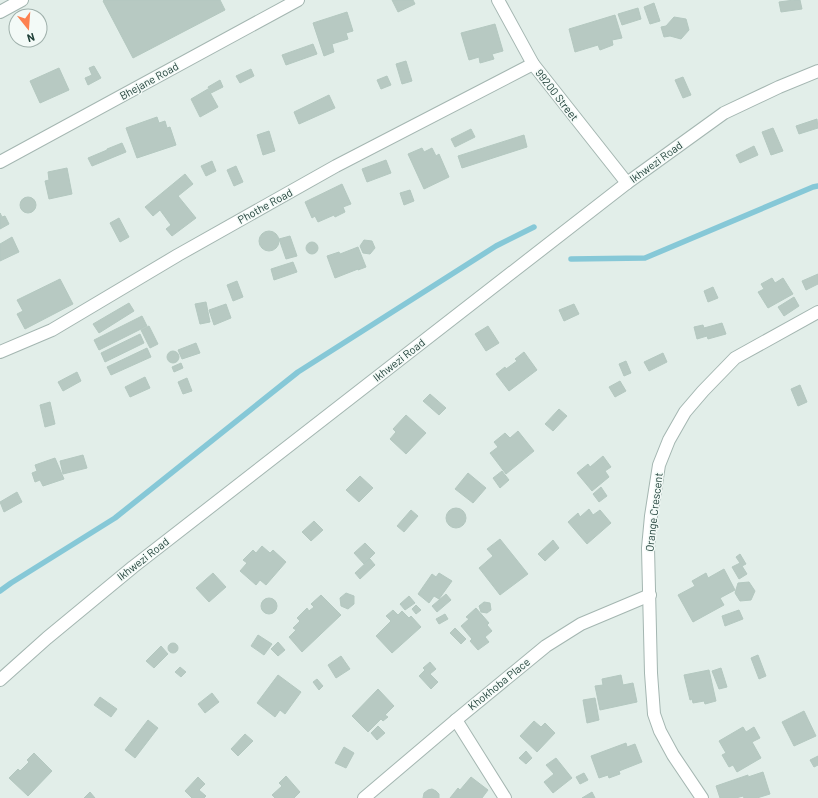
<svg xmlns="http://www.w3.org/2000/svg" width="818" height="798" viewBox="0 0 818 798" font-family="Barlow,sans-serif">
  <style>
    .lines { fill: none; stroke-linecap: round; stroke-linejoin: round }
    .stream { stroke: #86c8d7; stroke-width: 5.5 }
    .building { fill: #b7c9c2; stroke: #b4c8c0 }
    .minor-casing { stroke: #a4b6b1; stroke-width: 14 }
    .tertiary-casing { stroke: #a4b6b1; stroke-width: 14 }
    .minor { stroke: #fff; stroke-width: 12 }
    .tertiary { stroke: #fff; stroke-width: 12 }
    .labels { text-anchor: middle; stroke-width: 3; stroke-linejoin: round; paint-order: stroke }
    .street-label { font-size: 11px; fill: #204039; stroke: #f3faf7 }
  </style>
  <rect width="100%" height="100%" fill="#e2eee9"/>
  <g class="lines">
    <!-- stream -->
    <g class="stream">
      <path d="M571 259 645 258 813 187 818 186"/>
      <path d="M0 591 11 583 115 518 298 372 496 246 534 227"/>
    </g>
  </g>
  <!-- building -->
  <g class="building">
    <path d="M104 0H220L225 10 133 58 103 1Z"/>
    <path d="M392 0H413L415 4 398 12Z"/>
    <path d="M794 0H800L802 9 781 12 779 2Z"/>
    <path d="M654 3 660 21 650 24 644 7Z"/>
    <path d="M638 8 641 19 622 25 618 14Z"/>
    <path d="M347 12 353 31 346 33 348 39 332 44 334 52 324 56 313 23Z"/>
    <path d="M615 15 622 38 612 40 613 45 600 50 598 45 575 52 569 29Z"/>
    <path d="M674 17 686 19 689 30 681 39 670 36 664 37 661 27 666 26Z"/>
    <path d="M495 24 503 51 492 54 494 59 480 63 479 57 469 60 461 33Z"/>
    <path d="M313 44 317 54 286 65 282 55Z"/>
    <path d="M406 61 412 81 402 84 396 64Z"/>
    <path d="M94 66 101 78 88 85 85 78 92 75 89 68Z"/>
    <path d="M59 68 69 90 40 103 30 81Z"/>
    <path d="M251 69 254 76 240 83 236 76Z"/>
    <path d="M387 76 391 85 381 89 377 80Z"/>
    <path d="M683 77 691 95 683 98 675 80Z"/>
    <path d="M220 80 223 87 211 93 208 87Z"/>
    <path d="M208 89 218 107 200 117 191 99Z"/>
    <path d="M329 95 335 108 299 124 294 112Z"/>
    <path d="M157 117 159 123 165 121 167 128 170 127 176 145 137 158 126 128Z"/>
    <path d="M817 119 818 128 799 134 796 126Z"/>
    <path d="M773 128 783 151 771 155 762 132Z"/>
    <path d="M471 129 475 137 455 147 451 139Z"/>
    <path d="M269 131 275 151 263 155 257 135Z"/>
    <path d="M524 135 527 147 462 168 458 156Z"/>
    <path d="M122 143 126 152 92 166 88 158 107 150V149Z"/>
    <path d="M754 146 758 155 740 163 736 155Z"/>
    <path d="M422 148 424 152 432 148 436 156 439 154 449 177 424 189 408 154Z"/>
    <path d="M386 160 391 173 367 182 362 169Z"/>
    <path d="M212 161 216 171 206 176 201 166Z"/>
    <path d="M236 166 243 182 234 186 227 170Z"/>
    <path d="M67 168 72 194 49 199 45 181 49 180 48 172Z"/>
    <path d="M185 174 193 184 178 196 196 218 172 236 166 229 171 225 160 210 153 216 145 207Z"/>
    <path d="M342 184 351 204 343 207 345 212 335 217 334 215 318 222 315 216 312 218 305 202Z"/>
    <path d="M410 190 414 201 404 205 400 193Z"/>
    <circle cx="28" cy="205" r="8"/>
    <path d="M0 213 2 217 5 216 9 224 0 229Z"/>
    <path d="M119 218 129 237 120 242 110 223Z"/>
    <circle cx="269" cy="241" r="10"/>
    <path d="M290 236 297 256 286 259 279 239Z"/>
    <path d="M12 237 19 252 0 261V244Z"/>
    <path d="M364 240 372 241 375 248 370 254 363 253 360 246Z"/>
    <circle cx="312" cy="248" r="6"/>
    <path d="M358 247 366 267 358 270V269L335 278 327 256 339 252 340 254Z"/>
    <path d="M293 262 297 272 274 280 271 269Z"/>
    <path d="M818 274V284L806 290 802 281Z"/>
    <path d="M772 278 775 283 783 278 793 294 768 308 758 292 764 289 761 284Z"/>
    <path d="M60 279 73 304 25 329 17 314 23 311 17 300Z"/>
    <path d="M237 281 243 297 233 301 227 285Z"/>
    <path d="M713 287 718 298 708 302 704 291Z"/>
    <path d="M794 297 799 306 784 316 778 307Z"/>
    <path d="M206 302 210 322 200 324 195 304Z"/>
    <path d="M129 303 134 311 99 333 93 324Z"/>
    <path d="M226 304 231 318 214 325 209 310Z"/>
    <path d="M574 304 579 314 564 321 559 310Z"/>
    <path d="M142 316 147 326 99 350 94 340Z"/>
    <path d="M722 323 726 334 708 339 707 336 697 339 694 327 703 325 704 328Z"/>
    <path d="M149 326 158 344 150 348 141 330Z"/>
    <path d="M488 326 499 343 486 351 475 334Z"/>
    <path d="M140 334 144 343 105 362 101 353Z"/>
    <path d="M196 343 200 353 182 359 178 350Z"/>
    <path d="M147 348 151 357 111 375 107 367Z"/>
    <circle cx="173" cy="357" r="6"/>
    <path d="M524 352 537 370 509 391 496 374 505 367 506 369 517 361 515 359Z"/>
    <path d="M663 353 667 362 649 371 644 362Z"/>
    <path d="M626 361 631 373 624 376 619 364Z"/>
    <path d="M181 363 183 368 174 372 172 367Z"/>
    <path d="M77 372 81 381 63 391 58 382Z"/>
    <path d="M145 377 150 388 130 397 125 387Z"/>
    <path d="M187 378 192 391 183 394 178 382Z"/>
    <path d="M620 381 626 391 615 397 609 387Z"/>
    <path d="M800 385 807 402 798 406 791 389Z"/>
    <path d="M430 394 446 408 439 415 423 401Z"/>
    <path d="M50 402 55 424 45 427 40 405Z"/>
    <path d="M559 409 567 416 553 431 545 424Z"/>
    <path d="M406 415 426 433 406 454 390 439 396 432 393 429Z"/>
    <path d="M518 431 534 451 506 474 490 453 498 447 494 442 505 433 510 438Z"/>
    <path d="M83 455 87 468 63 474 60 461Z"/>
    <path d="M603 456 611 467 605 471 609 477 592 491 577 473 588 464 590 467Z"/>
    <path d="M55 458 64 479 43 486 40 480 35 482 32 473 37 471 35 465Z"/>
    <path d="M502 471 509 480 500 488 493 478Z"/>
    <path d="M468 473 486 488 473 503 455 489Z"/>
    <path d="M360 476 373 488 359 502 346 490Z"/>
    <path d="M601 487 607 496 599 502 593 494Z"/>
    <path d="M17 492 22 502 4 512 0 502Z"/>
    <circle cx="456" cy="518" r="10"/>
    <path d="M589 509 593 515 600 510 611 523 587 544 568 522 578 513 580 517Z"/>
    <path d="M411 510 418 516 404 532 397 526Z"/>
    <path d="M314 521 323 530 311 541 302 532Z"/>
    <path d="M500 539 528 574 500 595 479 568 493 556 487 549Z"/>
    <path d="M553 540 559 548 545 561 538 554Z"/>
    <path d="M365 543 375 553 364 564 354 553Z"/>
    <path d="M262 546 270 553 273 550 286 562 266 585 260 580 256 585 240 571 247 563 243 560 253 550 256 553Z"/>
    <path d="M740 554 746 564 742 566 747 574 739 579 732 567 740 563 736 557Z"/>
    <path d="M370 559 375 565 360 579 355 573Z"/>
    <path d="M724 569 735 590 720 598 724 605 693 622 678 595 695 586 692 581 706 573 708 578Z"/>
    <path d="M213 573 226 587 209 602 196 588Z"/>
    <path d="M439 573 452 581 439 599 434 596 429 603 418 594 432 574 436 577Z"/>
    <path d="M749 582 755 591 751 600 740 601 735 593 738 583Z"/>
    <path d="M346 593 354 596V604L348 609 341 606 340 598Z"/>
    <path d="M446 594 451 600 437 612 432 606Z"/>
    <path d="M321 595 341 615 302 652 289 637 296 630 293 628 300 621 297 618 307 608 309 611 314 607 311 604Z"/>
    <path d="M409 596 415 603 405 610 400 604Z"/>
    <circle cx="269" cy="606" r="8"/>
    <path d="M484 602 490 603 491 610 487 613 481 612 479 606Z"/>
    <path d="M416 605 421 610 416 614 412 609Z"/>
    <path d="M476 608 489 623 487 625 492 631 485 637 489 642 478 650 470 641 472 639 461 626 469 619 466 617Z"/>
    <path d="M393 610 398 615 402 611 409 618 411 616 421 627 392 653 376 636 391 621 386 616Z"/>
    <path d="M739 610 743 619 725 626 722 616Z"/>
    <path d="M445 614 448 619 439 624 436 619Z"/>
    <path d="M455 628 466 639 461 644 450 633Z"/>
    <path d="M258 635 272 644 264 655 251 646Z"/>
    <path d="M278 642 285 650 278 656 271 649Z"/>
    <circle cx="173" cy="648" r="5"/>
    <path d="M161 646 168 654 154 668 146 661Z"/>
    <path d="M758 655 766 676 759 679 751 658Z"/>
    <path d="M341 656 350 669 336 678 328 665Z"/>
    <path d="M430 662 436 669 430 674 438 682 431 689 419 676 425 670 423 668Z"/>
    <path d="M180 667 186 672 181 677 175 672Z"/>
    <path d="M721 668 727 687 719 689 712 671Z"/>
    <path d="M709 670 716 701 705 704 704 701 693 703 692 699 690 700 684 675Z"/>
    <path d="M278 675 301 692 285 714 280 710 275 717 257 703Z"/>
    <path d="M621 675 623 685 633 683 637 702 600 710 595 686 603 685 602 679Z"/>
    <path d="M317 679 323 686 319 690 313 682Z"/>
    <path d="M378 689 394 706 385 715 388 717 383 721 381 719 368 732 352 716Z"/>
    <path d="M212 693 219 702 205 713 198 704Z"/>
    <path d="M100 697 117 709 111 717 94 705Z"/>
    <path d="M595 698 599 720 587 723 583 700Z"/>
    <path d="M804 711 816 736 794 746 782 722Z"/>
    <path d="M148 720 158 728 135 758 125 750Z"/>
    <path d="M534 721 541 727 545 723 555 733 537 752 520 736Z"/>
    <path d="M378 726 385 733 377 740 371 733Z"/>
    <path d="M743 727 746 732 754 727 760 738 752 742 761 758 737 772 733 765 729 767 722 755 726 753 719 741Z"/>
    <path d="M245 734 253 741 238 756 231 749Z"/>
    <path d="M626 743 627 747 635 744 642 762 619 771 620 774 609 778 608 775 599 778 591 756Z"/>
    <path d="M344 747 354 753 346 768 335 763Z"/>
    <path d="M526 751 532 758 526 764 519 758Z"/>
    <path d="M34 753 52 771 28 796 9 778 18 769 20 771 29 762 27 760Z"/>
    <path d="M818 756V765L814 767 810 760Z"/>
    <path d="M556 758 572 778 553 793 544 782 554 774 546 765Z"/>
    <path d="M763 772 770 794 757 798H744L743 796 736 798H720L716 786 748 775V777Z"/>
    <path d="M584 773 588 780 580 784 576 777Z"/>
    <path d="M286 776 300 792 294 798H275L272 795 282 786 279 783Z"/>
    <path d="M198 777 205 784 199 790 206 796 204 798H192L185 791Z"/>
    <path d="M471 777 488 790 482 798H450L458 788 460 790Z"/>
    <path d="M432 789 436 791 439 794V798H423L424 793 428 790Z"/>
    <path d="M90 792 95 798H84Z"/>
    <path d="M592 792 595 798H582Z"/>
  </g>
  <g class="lines">
    <defs>
      <g id="minor">
        <path d="M498 0 533 64 627 183"/>
        <path d="M0 162 298 0"/>
        <path d="M0 352 52 330 178 255 336 166 533 64"/>
        <path d="M456 720 505 798"/>
        <path d="M364 798 456 720 546 646 581 624 650 595"/>
        <path d="M702 798 673 755 660 731 654 714 651 673 648 548 651 516 659 465 669 440 685 412 703 391 735 358 818 312"/>
      </g>
      <g id="tertiary">
        <path d="M0 12 22 0"/>
        <path d="M0 680 47 638 133 567 627 183 724 113 779 87 818 71"/>
      </g>
    </defs>
    <!-- minor casing -->
    <use href="#minor" class="minor-casing"/>
    <!-- tertiary casing -->
    <use href="#tertiary" class="tertiary-casing"/>
    <!-- minor -->
    <use href="#minor" class="minor"/>
    <!-- tertiary -->
    <use href="#tertiary" class="tertiary"/>
  </g>
  <g class="labels">
    <!-- street labels -->
    <g class="street-label">
      <text transform="translate(149 81) rotate(-29)" y="4">Bhejane Road</text>
      <text transform="translate(557 95) rotate(52)" y="4">99200 Street</text>
      <text transform="translate(656 162) rotate(-36)" y="4">Ikhwezi Road</text>
      <text transform="translate(265 206) rotate(-29)" y="4">Phothe Road</text>
      <text transform="translate(399 360) rotate(-38)" y="4">Ikhwezi Road</text>
      <text transform="translate(654 512) rotate(-83)" y="4">Orange Crescent</text>
      <text transform="translate(143 559) rotate(-38)" y="4">Ikhwezi Road</text>
      <text transform="translate(499 684) rotate(-39)" y="4">Khokhoba Place</text>
    </g>
  </g>
  <!-- north arrow -->
  <g transform="translate(28 28) rotate(163)"><circle r="19" fill="#f3faf7" stroke="#9fb0ab"/>
  <path d="M0-3L7 15L0 10L-7 15Z" fill="#fd8150"/>
  <text y="-6" font-size="11" font-weight="bold" text-anchor="middle" fill="#204039">N</text>
  </g>
</svg>
